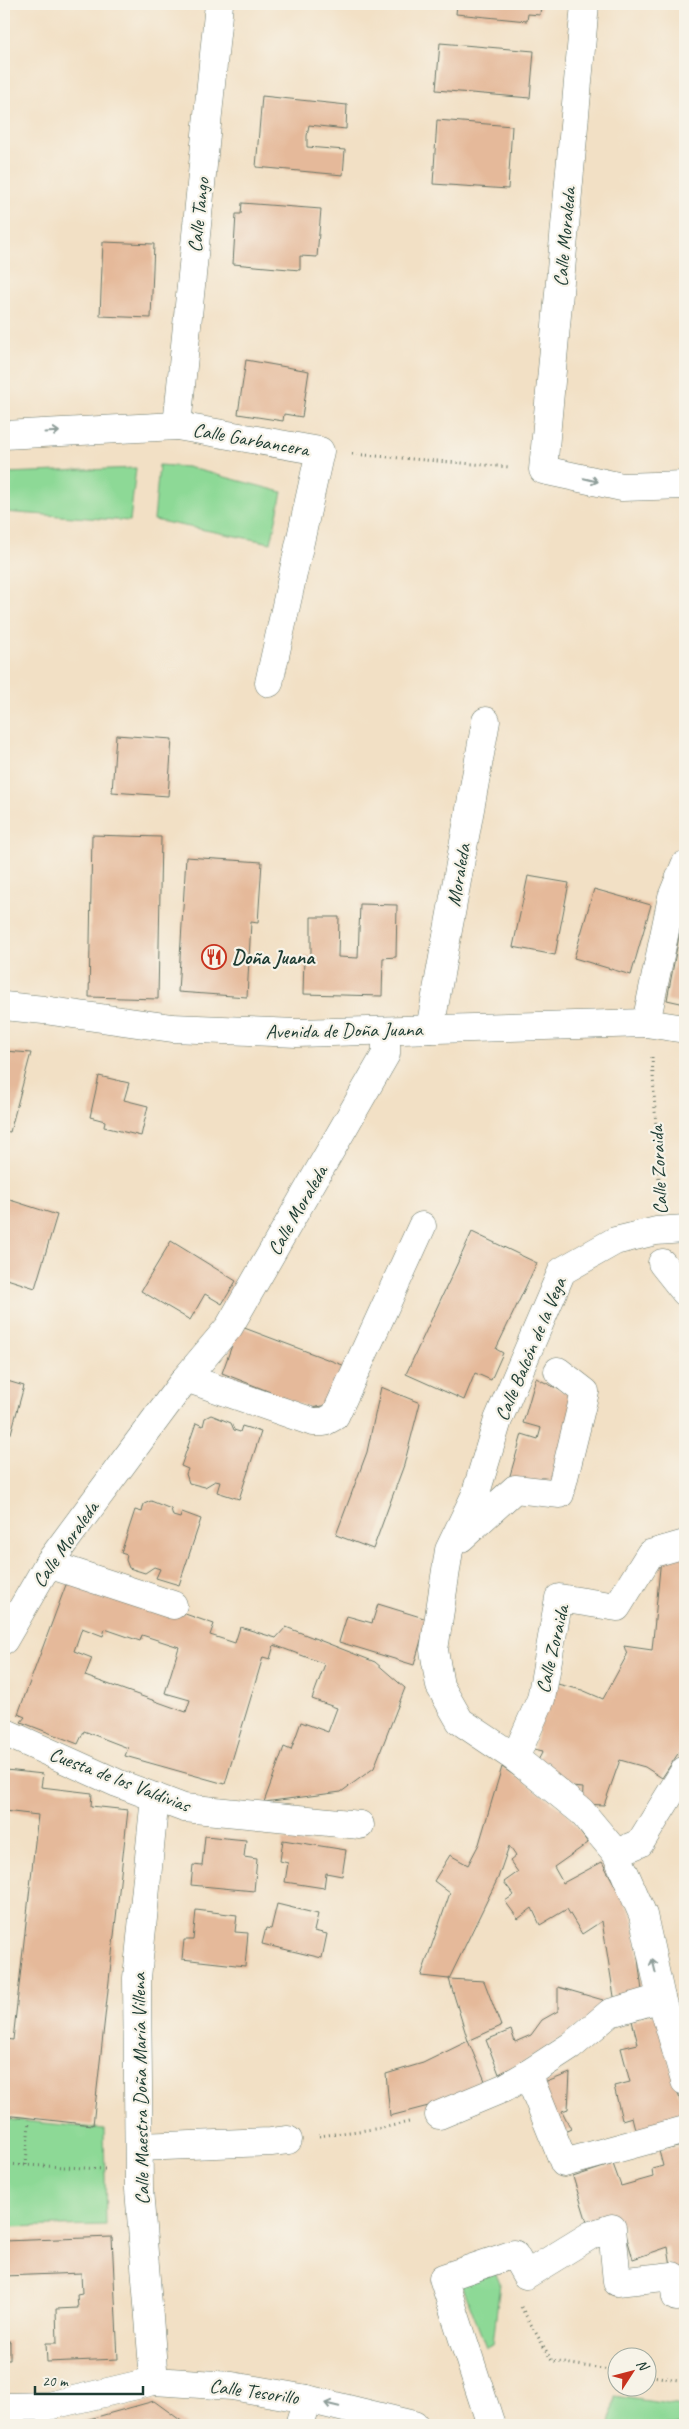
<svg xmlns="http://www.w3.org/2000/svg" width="689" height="2429" viewBox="0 0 689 2429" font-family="Caveat,sans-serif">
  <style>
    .green { fill: #8dd996; stroke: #568b65 }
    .building { fill: #e5b99a; fill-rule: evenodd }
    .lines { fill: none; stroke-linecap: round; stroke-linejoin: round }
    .minor-casing { stroke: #697667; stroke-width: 29 }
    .path { stroke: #697667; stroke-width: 3; stroke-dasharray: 1 4; stroke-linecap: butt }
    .minor { stroke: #fff; stroke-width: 28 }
    .oneway { stroke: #8f9e9a }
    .labels { text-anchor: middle; stroke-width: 4.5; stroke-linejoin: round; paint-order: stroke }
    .street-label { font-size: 20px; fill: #1f3d34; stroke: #f7f3e8 }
    .poi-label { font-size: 20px; font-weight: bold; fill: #1f3d34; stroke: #f7f3e8; text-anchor: start }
  </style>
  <rect width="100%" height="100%" fill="#f7f3e8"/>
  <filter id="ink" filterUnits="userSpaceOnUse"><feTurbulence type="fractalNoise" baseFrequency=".02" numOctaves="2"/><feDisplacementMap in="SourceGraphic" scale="10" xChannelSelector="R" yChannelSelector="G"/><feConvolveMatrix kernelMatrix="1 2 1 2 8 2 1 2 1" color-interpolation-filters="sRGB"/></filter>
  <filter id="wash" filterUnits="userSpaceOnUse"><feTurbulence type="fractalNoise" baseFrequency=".0096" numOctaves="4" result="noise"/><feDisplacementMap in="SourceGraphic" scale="20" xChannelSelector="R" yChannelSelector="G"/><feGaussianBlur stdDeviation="1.12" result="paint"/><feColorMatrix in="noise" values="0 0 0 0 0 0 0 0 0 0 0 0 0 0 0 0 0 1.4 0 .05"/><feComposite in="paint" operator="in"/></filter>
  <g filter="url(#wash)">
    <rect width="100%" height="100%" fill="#f2e0c5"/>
    <!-- green -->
    <g class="green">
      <path d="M159 465 187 467 282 492 271 543 154 520Z"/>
      <path d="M136 468 130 521 4 512 6 473Z"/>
      <path d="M4 2119 104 2129 106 2225 4 2227Z"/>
      <path d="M493 2270 500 2282 493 2344 486 2347 461 2282Z"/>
      <path d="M614 2396 683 2406 680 2425H610Z"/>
    </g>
    <g id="blocks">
      <!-- building -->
      <g class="building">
        <path d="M457 4H541L540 15 528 14 527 21 456 14Z"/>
        <path d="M440 43 534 51 530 98 436 90Z"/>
        <path d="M262 96 347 105 346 129 309 125 307 136V147L345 150 343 175 256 167Z"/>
        <path d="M437 120 512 126 508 189 433 184Z"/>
        <path d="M242 203 321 209 317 257 300 256V270L233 264 236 214H241Z"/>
        <path d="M103 242 154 244 151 318 100 316Z"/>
        <path d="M246 360 309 371 302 417 284 414 283 421 238 414Z"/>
        <path d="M116 735 172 739 168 796 112 792Z"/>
        <path d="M92 835 161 837 158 999 89 997Z"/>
        <path d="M186 857 262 862 258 923 251 922 247 997 178 992Z"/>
        <path d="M528 876 569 883 555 955 513 947Z"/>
        <path d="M594 889 651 905 631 975 574 958Z"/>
        <path d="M360 904 397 905 396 957 383 958 382 996 303 994 304 956 311 957V917H339L338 957 358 958Z"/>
        <path d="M683 915H685V1004L667 1000Z"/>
        <path d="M4 1051 31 1053 10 1132 4 1131Z"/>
        <path d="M99 1076 129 1083 124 1100 148 1106 141 1136 104 1127 105 1121 90 1117Z"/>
        <path d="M7 1199 57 1215 35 1288 4 1278V1211Z"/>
        <path d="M472 1232 537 1263 496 1349 503 1353 491 1380 475 1373 464 1400 406 1374Z"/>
        <path d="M171 1241 236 1281 222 1304 205 1294 190 1320 141 1291Z"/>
        <path d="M239 1326 348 1367 334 1404 311 1408 222 1373Z"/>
        <path d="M536 1378 580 1400 557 1489 509 1479 522 1434 538 1439 541 1428 523 1423Z"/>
        <path d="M4 1380 24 1386 11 1433 4 1431Z"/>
        <path d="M381 1387 420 1403 404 1465 373 1549 336 1535 367 1452Z"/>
        <path d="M211 1415 231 1423 234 1430 240 1432 242 1426 261 1432 239 1499 217 1492 220 1482 215 1481 205 1487 189 1483 186 1474 188 1469 181 1466 196 1423 203 1426 205 1418Z"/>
        <path d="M151 1501 171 1509 173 1516 180 1518 182 1512 201 1519 179 1585 156 1578 160 1569 154 1567 145 1573 129 1568 126 1560 127 1555 121 1553 135 1510 142 1512 144 1504Z"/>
        <path d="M685 1552V1743L662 1778 645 1767 620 1760 604 1805 582 1804 583 1788 571 1787 535 1766 543 1751 534 1749 549 1682 582 1690 603 1699 627 1655 624 1646 652 1650 661 1558Z"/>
        <path d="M70 1574 214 1624 210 1635 235 1643 240 1627 276 1638 286 1627 375 1662 405 1688 374 1768 341 1792 264 1802 284 1747 291 1750 301 1722 328 1732 337 1708 312 1699 325 1664 274 1645 270 1659 263 1657 225 1784 125 1756 128 1748 84 1731 78 1744 21 1722 25 1717 18 1714ZM82 1628 103 1636 105 1629 140 1641 142 1635 179 1647 165 1693 190 1700 186 1712 85 1676 92 1658 74 1651Z"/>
        <path d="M378 1604 427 1619 414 1665 339 1642 347 1616 372 1623Z"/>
        <path d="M502 1767 565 1811 588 1843 554 1867 563 1883 602 1862 633 1918 643 1999 615 2003 602 1921 582 1934 567 1909 540 1925 532 1908 518 1919 505 1901 514 1895 504 1882 518 1872 510 1861 516 1856 509 1846 498 1878 449 1979 421 1976 450 1893 434 1881 450 1855 468 1865 479 1844Z"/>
        <path d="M6 1770 43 1774 41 1787 92 1793 91 1806 128 1810 93 2125 4 2115V2039L13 2040 38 1815 4 1811Z"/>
        <path d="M205 1836 246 1840 244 1857 257 1859 254 1891 191 1885 193 1865 202 1866Z"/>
        <path d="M283 1840 346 1850 342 1876 326 1873 324 1888 285 1882 288 1863 280 1861Z"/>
        <path d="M277 1904 318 1914 314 1931 327 1934 322 1958 262 1944 266 1928 271 1929Z"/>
        <path d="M196 1910 237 1915 235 1932 248 1933 245 1966 182 1959 184 1940H193Z"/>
        <path d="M449 1979 484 1981 501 2026 468 2041Z"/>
        <path d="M558 1987 603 2000 592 2017 521 2063 499 2074 486 2040 511 2030 515 2042 531 2035 542 2020 558 2011Z"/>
        <path d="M657 2014 685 2119 637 2137 632 2117 622 2120 614 2086 630 2082 621 2048 638 2044 632 2021Z"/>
        <path d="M468 2041 486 2083 440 2103 390 2116 386 2074 423 2063Z"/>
        <path d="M570 2073 568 2109 562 2111 571 2129 558 2135 539 2085Z"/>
        <path d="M682 2146 685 2159V2296L676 2297 668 2247 633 2259 623 2224 591 2235 573 2177 613 2164 621 2186 653 2177 652 2169 663 2166 659 2151Z"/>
        <path d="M112 2237 118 2359 47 2362 46 2343H57L56 2309 78 2308 77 2295 82 2294 81 2273 4 2276V2241Z"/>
        <path d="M10 2341V2360H4V2342Z"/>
        <path d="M154 2401 187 2425H68Z"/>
      </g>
    </g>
  </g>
  <g filter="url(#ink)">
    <use href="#blocks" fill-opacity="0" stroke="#697667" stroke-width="1"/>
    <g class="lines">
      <defs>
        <g id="minor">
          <path d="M585 4 543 470 622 487 685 485"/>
          <path d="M177 426 219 4"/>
          <path d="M4 435 177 426 320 451 269 683"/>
          <path d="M4 1006 44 1010 172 1028 297 1033 646 1023 685 1029"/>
          <path d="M646 1023 672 897 685 865"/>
          <path d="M430 1029 486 721"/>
          <path d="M685 1229 656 1231 615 1241 562 1271 498 1420 475 1496 449 1550 434 1650 440 1686 460 1721 515 1758 581 1811 616 1853 643 1915 661 1998 685 2081"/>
          <path d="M662 1263 685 1292"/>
          <path d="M186 1378 313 1422H324L335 1416 422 1226"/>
          <path d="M461 1538 515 1489 560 1494 585 1392 558 1371"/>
          <path d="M48 1564 173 1605"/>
          <path d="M4 1640 48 1564 186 1378 229 1327 386 1054V1031"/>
          <path d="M4 1732 117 1783 184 1808 360 1825"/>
          <path d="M515 1758 541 1699 559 1598 617 1607 650 1554 685 1544"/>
          <path d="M616 1853 640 1843 685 1770"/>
          <path d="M528 2074 564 2163 685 2130"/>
          <path d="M439 2115 504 2088 528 2074 571 2046 610 2013 661 1998"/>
          <path d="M139 2147 271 2142 288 2140"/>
          <path d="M154 2381 139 2189 137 1978 155 1797"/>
          <path d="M4 2407 48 2406 154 2381 232 2386 307 2399 414 2425"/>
          <path d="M299 2425 307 2399"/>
          <path d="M491 2425 443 2278 514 2254 526 2275 591 2235 612 2228 617 2282 673 2276 676 2297 685 2296"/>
        </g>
      </defs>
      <!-- minor casing -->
      <use href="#minor" class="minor-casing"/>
      <!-- path -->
      <g class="path">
        <path d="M352 454 510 467"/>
        <path d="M652 1057 660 1198"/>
        <path d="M319 2136 382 2128 409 2122"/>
        <path d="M4 2164 105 2169"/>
        <path d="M26 2165 29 2121"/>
        <path d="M521 2307 552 2361 616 2371"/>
        <path d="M646 2375 685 2381"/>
      </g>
      <!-- minor -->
      <use href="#minor" class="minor"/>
    </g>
    <!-- one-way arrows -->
    <defs><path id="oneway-shaft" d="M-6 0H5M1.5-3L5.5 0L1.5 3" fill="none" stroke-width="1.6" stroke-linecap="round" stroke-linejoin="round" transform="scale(1.25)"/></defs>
    <g class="oneway">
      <use href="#oneway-shaft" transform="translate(52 432) rotate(-3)"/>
      <use href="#oneway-shaft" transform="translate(591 480) rotate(13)"/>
      <use href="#oneway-shaft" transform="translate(654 1966) rotate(-103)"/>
      <use href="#oneway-shaft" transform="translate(332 2405) rotate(-166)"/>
    </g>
  </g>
  <!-- icons -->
  <defs>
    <symbol id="restaurant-ring" viewBox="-11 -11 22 22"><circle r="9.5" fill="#f7f3e8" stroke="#c8321e" stroke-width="1.5"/><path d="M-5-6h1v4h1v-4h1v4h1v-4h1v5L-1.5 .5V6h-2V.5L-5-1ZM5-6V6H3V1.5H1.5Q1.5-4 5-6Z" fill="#c8321e"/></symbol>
  </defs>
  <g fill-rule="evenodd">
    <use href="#restaurant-ring" x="200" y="943" width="28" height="28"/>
  </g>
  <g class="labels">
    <!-- street labels -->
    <g class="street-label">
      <text transform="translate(198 215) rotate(-84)" y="7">Calle Tango</text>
      <text transform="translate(564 237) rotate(-85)" y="7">Calle Moraleda</text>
      <text transform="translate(251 439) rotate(10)" y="7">Calle Garbancera</text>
      <text transform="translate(458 875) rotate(-80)" y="7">Moraleda</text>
      <text transform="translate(344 1030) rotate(-1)" y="7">Avenida de Doña Juana</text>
      <text transform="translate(658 1170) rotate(-93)" y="7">Calle Zoraida</text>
      <text transform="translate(297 1210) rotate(-60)" y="7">Calle Moraleda</text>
      <text transform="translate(530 1349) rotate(-67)" y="7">Calle Balcón de la Vega</text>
      <text transform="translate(65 1544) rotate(-55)" y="7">Calle Moraleda</text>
      <text transform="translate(552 1649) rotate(-77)" y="7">Calle Zoraida</text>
      <text transform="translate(120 1779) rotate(21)" y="7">Cuesta de los Valdivias</text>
      <text transform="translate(140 2089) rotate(-91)" y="7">Calle Maestra Doña María Villena</text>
      <text transform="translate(254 2391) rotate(8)" y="7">Calle Tesorillo</text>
    </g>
    <!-- poi labels -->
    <g class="poi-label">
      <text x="232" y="964">Doña Juana</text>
    </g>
  </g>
  <!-- margin -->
  <rect width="689" height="2429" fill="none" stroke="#f7f3e8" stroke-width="20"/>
  <!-- north arrow -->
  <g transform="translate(632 2372) rotate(54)"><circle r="24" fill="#f7f3e8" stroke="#a1aaa0"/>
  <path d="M0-4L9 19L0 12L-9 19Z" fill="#c8321e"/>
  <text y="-8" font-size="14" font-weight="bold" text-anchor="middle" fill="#1f3d34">N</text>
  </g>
  <!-- scale -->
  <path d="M35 2386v8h108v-8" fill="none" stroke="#1f3d34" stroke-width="2.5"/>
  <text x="42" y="2386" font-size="15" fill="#1f3d34" stroke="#f7f3e8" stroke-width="4" paint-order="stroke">20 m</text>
</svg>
